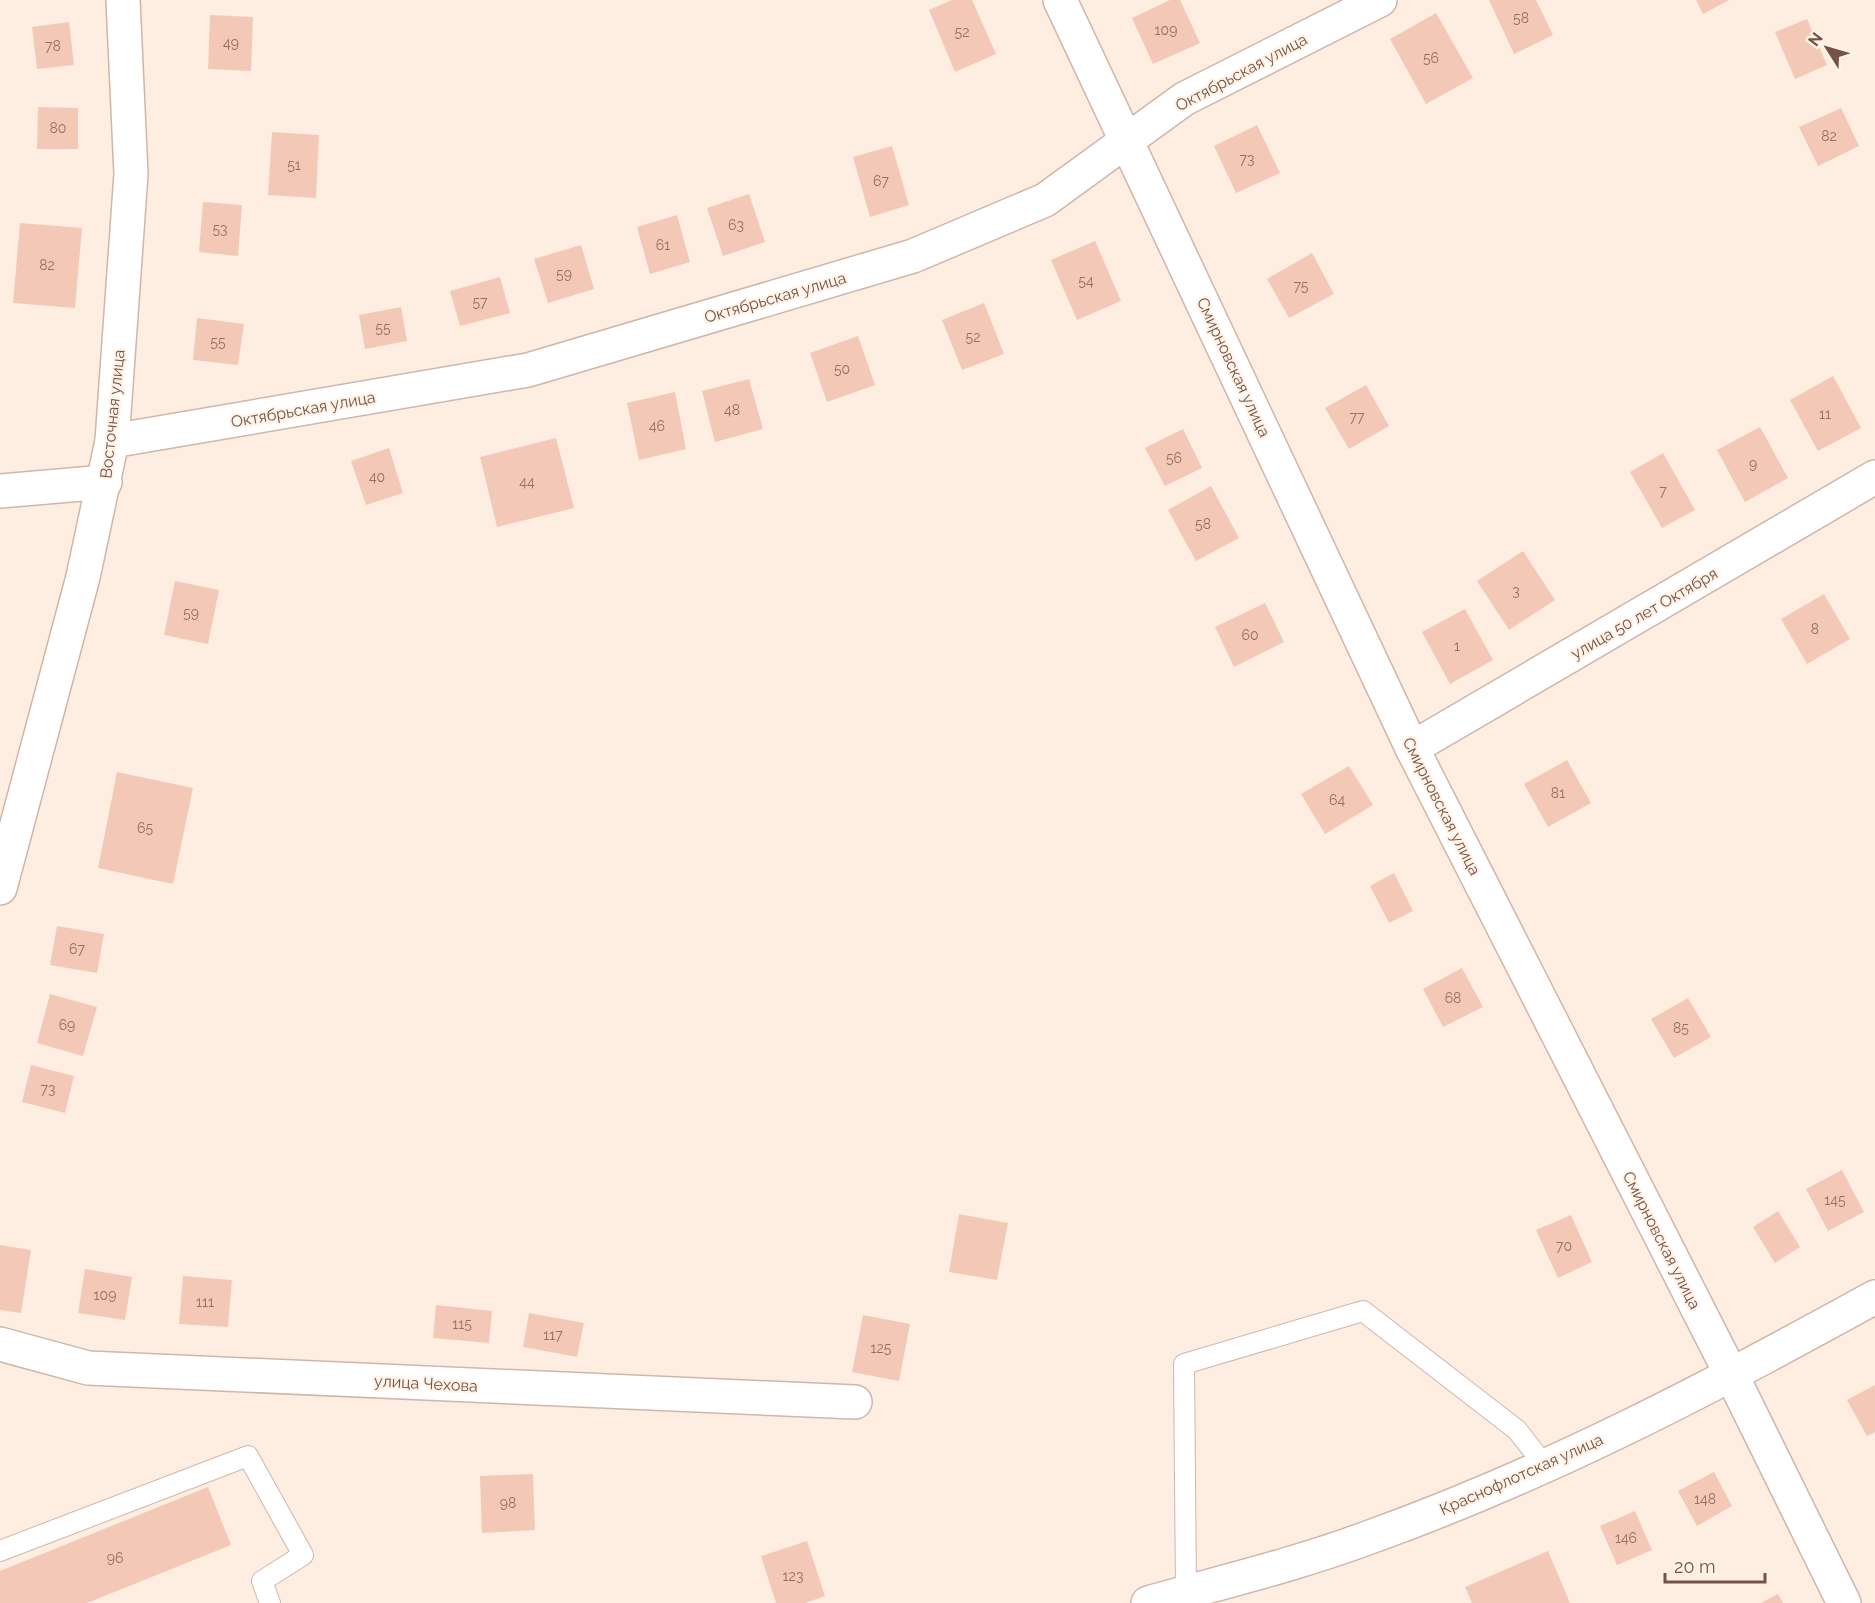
<svg xmlns="http://www.w3.org/2000/svg" width="1875" height="1603" viewBox="0 0 1875 1603" font-family="Raleway,sans-serif">
  <style>
    .building { fill: #f3c8b7 }
    .lines { fill: none; stroke-linecap: round; stroke-linejoin: round }
    .service-casing { stroke: #d0b6aa; stroke-width: 22 }
    .minor-casing { stroke: #d0b6aa; stroke-width: 36 }
    .tertiary-casing { stroke: #d0b6aa; stroke-width: 36 }
    .secondary-casing { stroke: #d3b5a7; stroke-width: 36 }
    .service { stroke: #fff; stroke-width: 20 }
    .minor { stroke: #fff; stroke-width: 33 }
    .tertiary { stroke: #fff; stroke-width: 33 }
    .secondary { stroke: #fff; stroke-width: 33 }
    .labels { text-anchor: middle; stroke-width: 4.5; stroke-linejoin: round; paint-order: stroke }
    .number-label { font-size: 14px; fill: #947063 }
    .street-label { font-size: 16px; fill: #745247; stroke: #fff3e7 }
  </style>
  <rect width="100%" height="100%" fill="#fdeee1"/>
  <!-- building -->
  <g class="building">
    <path d="M952 0H972L996 54 955 72 929 10Z"/>
    <path d="M1170 0H1180L1200 43 1153 64 1132 18Z"/>
    <path d="M1489 0H1536L1553 35 1514 54Z"/>
    <path d="M1696 0H1729L1703 14Z"/>
    <path d="M1436 13 1473 78 1426 104 1390 39Z"/>
    <path d="M210 15 253 17 251 71 208 69Z"/>
    <path d="M1807 19 1827 65 1795 79 1775 32Z"/>
    <path d="M69 22 74 65 37 69 32 27Z"/>
    <path d="M38 107 78 108V149H37Z"/>
    <path d="M1841 108 1859 146 1818 166 1799 127Z"/>
    <path d="M1257 125 1280 173 1236 193 1214 146Z"/>
    <path d="M272 132 319 135 316 198 268 195Z"/>
    <path d="M892 146 909 205 870 217 853 157Z"/>
    <path d="M749 194 765 242 723 256 707 208Z"/>
    <path d="M203 202 242 205 238 256 199 252Z"/>
    <path d="M677 215 690 262 650 274 637 227Z"/>
    <path d="M20 223 82 228 75 308 13 303Z"/>
    <path d="M1095 241 1121 301 1077 320 1051 260Z"/>
    <path d="M581 245 594 289 548 303 534 259Z"/>
    <path d="M1312 253 1334 294 1289 318 1267 279Z"/>
    <path d="M500 277 510 313 460 326 450 291Z"/>
    <path d="M984 303 1004 354 962 370 942 320Z"/>
    <path d="M401 307 407 341 365 349 359 315Z"/>
    <path d="M197 318 244 324 238 365 193 360Z"/>
    <path d="M858 336 875 385 827 402 810 353Z"/>
    <path d="M1833 376 1861 428 1818 451 1790 400Z"/>
    <path d="M749 379 763 429 715 442 702 391Z"/>
    <path d="M1366 385 1389 426 1349 449 1325 408Z"/>
    <path d="M675 392 686 449 639 460 627 403Z"/>
    <path d="M1760 427 1788 478 1745 502 1717 450Z"/>
    <path d="M1183 429 1202 468 1165 486 1145 448Z"/>
    <path d="M556 438 574 508 497 527 480 457Z"/>
    <path d="M389 448 403 493 366 505 351 461Z"/>
    <path d="M1663 453 1695 510 1662 528 1630 472Z"/>
    <path d="M1211 486 1239 538 1196 561 1168 510Z"/>
    <path d="M1523 551 1555 600 1509 630 1477 581Z"/>
    <path d="M175 581 219 590 208 644 164 635Z"/>
    <path d="M1824 594 1850 639 1807 664 1781 619Z"/>
    <path d="M1265 603 1284 642 1234 667 1215 627Z"/>
    <path d="M1465 609 1493 660 1450 684 1422 632Z"/>
    <path d="M1567 760 1591 803 1548 827 1524 784Z"/>
    <path d="M1349 766 1373 805 1325 834 1301 794Z"/>
    <path d="M117 772 193 788 173 884 98 868Z"/>
    <path d="M1394 873 1413 911 1389 923 1370 886Z"/>
    <path d="M57 926 104 934 97 973 50 965Z"/>
    <path d="M1462 968 1483 1007 1443 1027 1423 989Z"/>
    <path d="M50 994 97 1007 83 1056 37 1043Z"/>
    <path d="M1688 998 1711 1037 1674 1058 1651 1019Z"/>
    <path d="M31 1065 74 1076 65 1113 22 1102Z"/>
    <path d="M1842 1170 1864 1212 1828 1231 1806 1189Z"/>
    <path d="M1778 1211 1800 1247 1775 1263 1753 1227Z"/>
    <path d="M959 1214 1008 1223 997 1280 949 1272Z"/>
    <path d="M1571 1215 1592 1262 1558 1278 1536 1230Z"/>
    <path d="M0 1245 31 1250 21 1313 0 1310Z"/>
    <path d="M85 1269 132 1277 125 1320 78 1313Z"/>
    <path d="M183 1276 232 1280 228 1327 179 1324Z"/>
    <path d="M436 1305 492 1311 489 1343 433 1338Z"/>
    <path d="M529 1313 584 1323 577 1357 523 1347Z"/>
    <path d="M863 1315 910 1324 899 1381 852 1372Z"/>
    <path d="M1875 1385V1432L1867 1436 1847 1400Z"/>
    <path d="M1714 1472 1732 1506 1697 1526 1678 1491Z"/>
    <path d="M533 1474 535 1530 482 1533 480 1476Z"/>
    <path d="M208 1487 231 1545 87 1603H0V1571Z"/>
    <path d="M1635 1511 1652 1550 1617 1565 1600 1526Z"/>
    <path d="M807 1541 825 1596 805 1603H776L761 1556Z"/>
    <path d="M1548 1551 1570 1603H1472L1465 1587Z"/>
    <path d="M1778 1594 1783 1603H1761Z"/>
  </g>
  <g class="lines">
    <defs>
      <g id="service">
        <path d="M0 1551 248 1456 303 1555 262 1581 270 1603"/>
        <path d="M1186 1592 1184 1364 1363 1311 1517 1430 1545 1466"/>
      </g>
      <g id="minor">
        <path d="M112 441 528 370 913 256 1045 200 1184 99 1380 0"/>
        <path d="M0 491 105 482"/>
        <path d="M1412 748 1875 477"/>
        <path d="M0 1344 88 1368 855 1402"/>
      </g>
      <g id="tertiary">
        <path d="M1060 0 1412 748 1732 1376 1844 1603"/>
        <path d="M1148 1603C1222 1582 1298 1564 1370 1537 1546 1474 1712 1387 1875 1297"/>
      </g>
      <path id="secondary" d="M0 888 83 577 112 441 131 174 123 0"/>
    </defs>
    <!-- service casing -->
    <use href="#service" class="service-casing"/>
    <!-- minor casing -->
    <use href="#minor" class="minor-casing"/>
    <!-- tertiary casing -->
    <use href="#tertiary" class="tertiary-casing"/>
    <!-- secondary casing -->
    <use href="#secondary" class="secondary-casing"/>
    <!-- service -->
    <use href="#service" class="service"/>
    <!-- minor -->
    <use href="#minor" class="minor"/>
    <!-- tertiary -->
    <use href="#tertiary" class="tertiary"/>
    <!-- secondary -->
    <use href="#secondary" class="secondary"/>
  </g>
  <g class="labels">
    <!-- number labels -->
    <g class="number-label">
      <text x="1521" y="23">58</text>
      <text x="1166" y="35">109</text>
      <text x="962" y="37">52</text>
      <text x="231" y="48">49</text>
      <text x="53" y="51">78</text>
      <text x="1431" y="63">56</text>
      <text x="58" y="133">80</text>
      <text x="1829" y="141">82</text>
      <text x="1247" y="164">73</text>
      <text x="294" y="170">51</text>
      <text x="881" y="186">67</text>
      <text x="736" y="230">63</text>
      <text x="220" y="234">53</text>
      <text x="663" y="250">61</text>
      <text x="47" y="270">82</text>
      <text x="564" y="279">59</text>
      <text x="1086" y="286">54</text>
      <text x="1301" y="291">75</text>
      <text x="480" y="307">57</text>
      <text x="383" y="333">55</text>
      <text x="973" y="342">52</text>
      <text x="218" y="347">55</text>
      <text x="842" y="374">50</text>
      <text x="732" y="415">48</text>
      <text x="1825" y="419">11</text>
      <text x="1357" y="422">77</text>
      <text x="657" y="431">46</text>
      <text x="1174" y="463">56</text>
      <text x="1753" y="469">9</text>
      <text x="377" y="482">40</text>
      <text x="527" y="487">44</text>
      <text x="1663" y="496">7</text>
      <text x="1203" y="529">58</text>
      <text x="1516" y="596">3</text>
      <text x="191" y="618">59</text>
      <text x="1815" y="634">8</text>
      <text x="1250" y="640">60</text>
      <text x="1457" y="651">1</text>
      <text x="1558" y="798">81</text>
      <text x="1337" y="805">64</text>
      <text x="145" y="833">65</text>
      <text x="77" y="954">67</text>
      <text x="1453" y="1003">68</text>
      <text x="67" y="1030">69</text>
      <text x="1681" y="1033">85</text>
      <text x="48" y="1094">73</text>
      <text x="1835" y="1205">145</text>
      <text x="1564" y="1251">70</text>
      <text x="105" y="1300">109</text>
      <text x="205" y="1307">111</text>
      <text x="462" y="1329">115</text>
      <text x="553" y="1340">117</text>
      <text x="881" y="1353">125</text>
      <text x="1705" y="1504">148</text>
      <text x="508" y="1508">98</text>
      <text x="1626" y="1543">146</text>
      <text x="115" y="1563">96</text>
      <text x="793" y="1581">123</text>
    </g>
    <!-- street labels -->
    <g class="street-label">
      <text transform="translate(1241 72) rotate(-28)" y="6">Октябрьская улица</text>
      <text transform="translate(775 297) rotate(-16)" y="6">Октябрьская улица</text>
      <text transform="translate(1234 367) rotate(65)" y="6">Смирновская улица</text>
      <text transform="translate(303 409) rotate(-10)" y="6">Октябрьская улица</text>
      <text transform="translate(112 414) rotate(-84)" y="6">Восточная улица</text>
      <text transform="translate(1644 613) rotate(-30)" y="6">улица 50 лет Октября</text>
      <text transform="translate(1442 806) rotate(63)" y="6">Смирновская улица</text>
      <text transform="translate(1662 1240) rotate(63)" y="6">Смирновская улица</text>
      <text transform="translate(426 1383) rotate(3)" y="6">улица Чехова</text>
      <text transform="translate(1521 1474) rotate(-24)" y="6">Краснофлотская улица</text>
    </g>
  </g>
  <!-- north arrow -->
  <g transform="translate(1827 48) rotate(307)" stroke="#fff3e7" stroke-width="4.5" paint-order="stroke">
  <path d="M0-4.5L10 22L0 15L-10 22Z" fill="#745247"/>
  <text y="-9" font-size="16" font-weight="bold" text-anchor="middle" fill="#745247">N</text>
  </g>
  <!-- scale -->
  <path d="M1665 1573v9h100v-9" fill="none" stroke="#745247" stroke-width="3"/>
  <text x="1674" y="1573" font-size="18" fill="#745247" stroke="#fff3e7" stroke-width="4.5" paint-order="stroke">20 m</text>
</svg>
